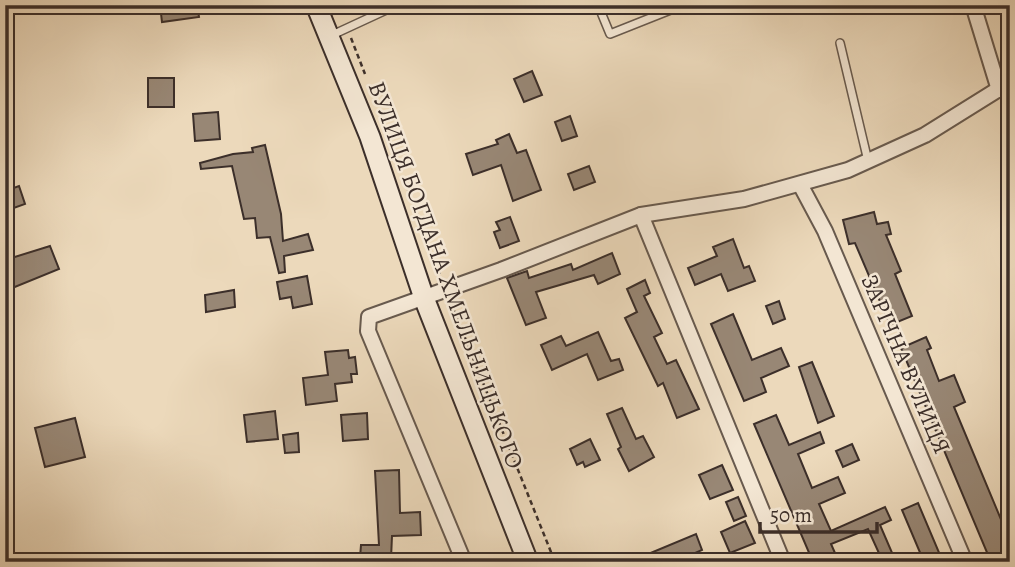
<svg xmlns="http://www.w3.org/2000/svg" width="1015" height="567" viewBox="0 0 1015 567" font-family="Alegreya,serif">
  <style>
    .building { fill: #988775; stroke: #3c2f2a; stroke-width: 2 }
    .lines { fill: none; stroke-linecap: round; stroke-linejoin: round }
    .lane-casing { stroke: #685a4e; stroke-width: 10 }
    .street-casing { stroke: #685a4e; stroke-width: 18 }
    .secondary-casing { stroke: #3c2f2a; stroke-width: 23 }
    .path { stroke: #3c2f2a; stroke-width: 2.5; stroke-dasharray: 5 3.5; stroke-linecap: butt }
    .lane { stroke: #f3e6d3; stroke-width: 7 }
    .street { stroke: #f3e6d3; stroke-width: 14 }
    .secondary { stroke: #f3e6d3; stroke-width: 19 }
    .labels { text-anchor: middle; stroke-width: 5; stroke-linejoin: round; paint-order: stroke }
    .street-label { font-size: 24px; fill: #3c2f2a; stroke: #f3e6d3 }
  </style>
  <rect width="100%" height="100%" fill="#ecd9bb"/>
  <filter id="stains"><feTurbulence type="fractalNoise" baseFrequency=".00286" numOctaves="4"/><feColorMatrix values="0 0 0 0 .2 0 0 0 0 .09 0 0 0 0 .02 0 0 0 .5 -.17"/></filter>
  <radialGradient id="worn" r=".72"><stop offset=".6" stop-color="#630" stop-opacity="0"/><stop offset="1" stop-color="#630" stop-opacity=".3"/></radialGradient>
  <!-- building -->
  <g class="building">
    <path d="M160 5H197L199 17 162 22Z"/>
    <path d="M532 71 542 95 524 102 514 79Z"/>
    <rect x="148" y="78" width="26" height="29"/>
    <path d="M218 112 220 139 195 141 193 114Z"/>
    <path d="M570 116 577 136 562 141 555 122Z"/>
    <path d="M509 134 517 153 526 150 541 190 513 201 501 165 473 175 466 154 498 144 496 140Z"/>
    <path d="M265 145 281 214 283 241 308 234 313 250 284 256 285 272 279 273 270 237 257 238 255 218 244 219 232 166 201 169 200 163 233 154 253 152 252 148Z"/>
    <path d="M589 166 595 182 574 190 568 174Z"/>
    <path d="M19 186 25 204 11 209 5 191Z"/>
    <path d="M874 212 877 224 888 222 891 234 886 235 901 271 895 274 912 316 890 325 855 243 849 244 843 220Z"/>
    <path d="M510 217 519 241 500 248 494 232 500 230 496 222Z"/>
    <path d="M733 239 744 268 749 266 755 281 728 291 721 274 695 285 688 268 717 256 713 247Z"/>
    <path d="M50 246 59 269 5 291V260Z"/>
    <path d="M612 253 620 274 598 284 594 275 536 292 546 318 526 325 507 278 527 271 529 278 571 264 573 270Z"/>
    <path d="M307 276 312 304 293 308 291 297 280 299 277 282Z"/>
    <path d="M645 280 650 293 644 296 662 333 654 337 667 364 676 360 699 409 677 418 663 383 658 386 625 318 637 312 627 289Z"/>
    <path d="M234 290 235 307 206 312 205 295Z"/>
    <path d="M779 301 785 319 773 324 766 306Z"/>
    <path d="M733 314 752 360 781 348 789 366 761 378 766 392 744 401 711 324Z"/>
    <path d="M598 332 611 361 619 359 623 370 598 380 587 354 552 370 541 345 561 336 566 346Z"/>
    <path d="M926 337 931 348 927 350 939 381 954 375 965 402 954 407 1010 541V562H991L901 348Z"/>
    <path d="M348 350 349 358 355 357 357 374H351L352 382 335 384 337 401 306 405 303 378 328 375 325 352Z"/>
    <path d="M812 362 834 416 818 423 799 367Z"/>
    <path d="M622 408 636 439 643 436 654 457 629 471 618 449 621 447 607 414Z"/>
    <path d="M275 411 278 439 247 442 244 415Z"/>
    <path d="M367 413 368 439 343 441 341 415Z"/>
    <path d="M776 415 789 445 820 432 824 443 798 454 812 488 838 477 845 493 819 504 831 531 885 507 891 520 880 525 896 562H883L868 529 831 544 839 562H813L754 424Z"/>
    <path d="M75 418 85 457 45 467 35 428Z"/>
    <path d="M298 433 299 452 285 453 283 435Z"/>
    <path d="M590 439 600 460 585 467 583 462 577 465 570 449Z"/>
    <path d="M852 444 859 460 843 467 836 451Z"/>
    <path d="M722 465 733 490 710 499 699 475Z"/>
    <path d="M399 470 400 513 420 512 421 535 392 536 391 559 360 558 361 545H379L375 471Z"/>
    <path d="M738 497 746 516 734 521 726 502Z"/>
    <path d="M918 503 943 562H924L902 510Z"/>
    <path d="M745 521 755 543 730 553 721 532Z"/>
    <path d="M696 534 702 550 675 562H629Z"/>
  </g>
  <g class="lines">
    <defs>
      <g id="lane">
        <path d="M598 5 610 34 683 5"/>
        <path d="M321 15 344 5"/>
        <path d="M330 36 397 5"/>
        <path d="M840 43 868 161"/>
      </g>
      <g id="street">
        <path d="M973 5 999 90"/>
        <path d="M801 186 825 231 965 562"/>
        <path d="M641 215 783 562"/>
        <path d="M464 562 368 331 369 317 501 270 641 215 744 199 848 170 925 135 1010 82"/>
      </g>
      <path id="secondary" d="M316 5 370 137 424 298 528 562"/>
    </defs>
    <!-- lane casing -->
    <use href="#lane" class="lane-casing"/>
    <!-- street casing -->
    <use href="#street" class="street-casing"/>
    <!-- secondary casing -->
    <use href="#secondary" class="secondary-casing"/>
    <!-- path -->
    <g class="path">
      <path d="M351 38 365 74"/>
      <path d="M405 182 441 278"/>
      <path d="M451 303 555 562"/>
    </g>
    <!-- lane -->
    <use href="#lane" class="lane"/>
    <!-- street -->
    <use href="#street" class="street"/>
    <!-- secondary -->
    <use href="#secondary" class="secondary"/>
  </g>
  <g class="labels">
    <!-- street labels -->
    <g class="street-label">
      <text transform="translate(446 275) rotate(70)" y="8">ВУЛИЦЯ БОГДАНА ХМЕЛЬНИЦЬКОГО</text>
      <text transform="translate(906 364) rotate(67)" y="8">ЗАРІЧНА ВУЛИЦЯ</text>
    </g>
  </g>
  <!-- margin -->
  <rect width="1015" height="567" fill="none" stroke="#ecd9bb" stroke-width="28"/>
  <rect x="7" y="7" width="1001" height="553" fill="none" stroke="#3c2f2a" stroke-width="3.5"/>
  <rect x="14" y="14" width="987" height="539" fill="none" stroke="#3c2f2a" stroke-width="2"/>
  <!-- scale -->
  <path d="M760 522v10h117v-10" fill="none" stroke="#3c2f2a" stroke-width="3.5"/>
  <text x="770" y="522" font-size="21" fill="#3c2f2a" stroke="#f3e6d3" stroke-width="5" paint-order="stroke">50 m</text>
  <rect width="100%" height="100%" filter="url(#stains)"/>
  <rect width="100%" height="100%" fill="url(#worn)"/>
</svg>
